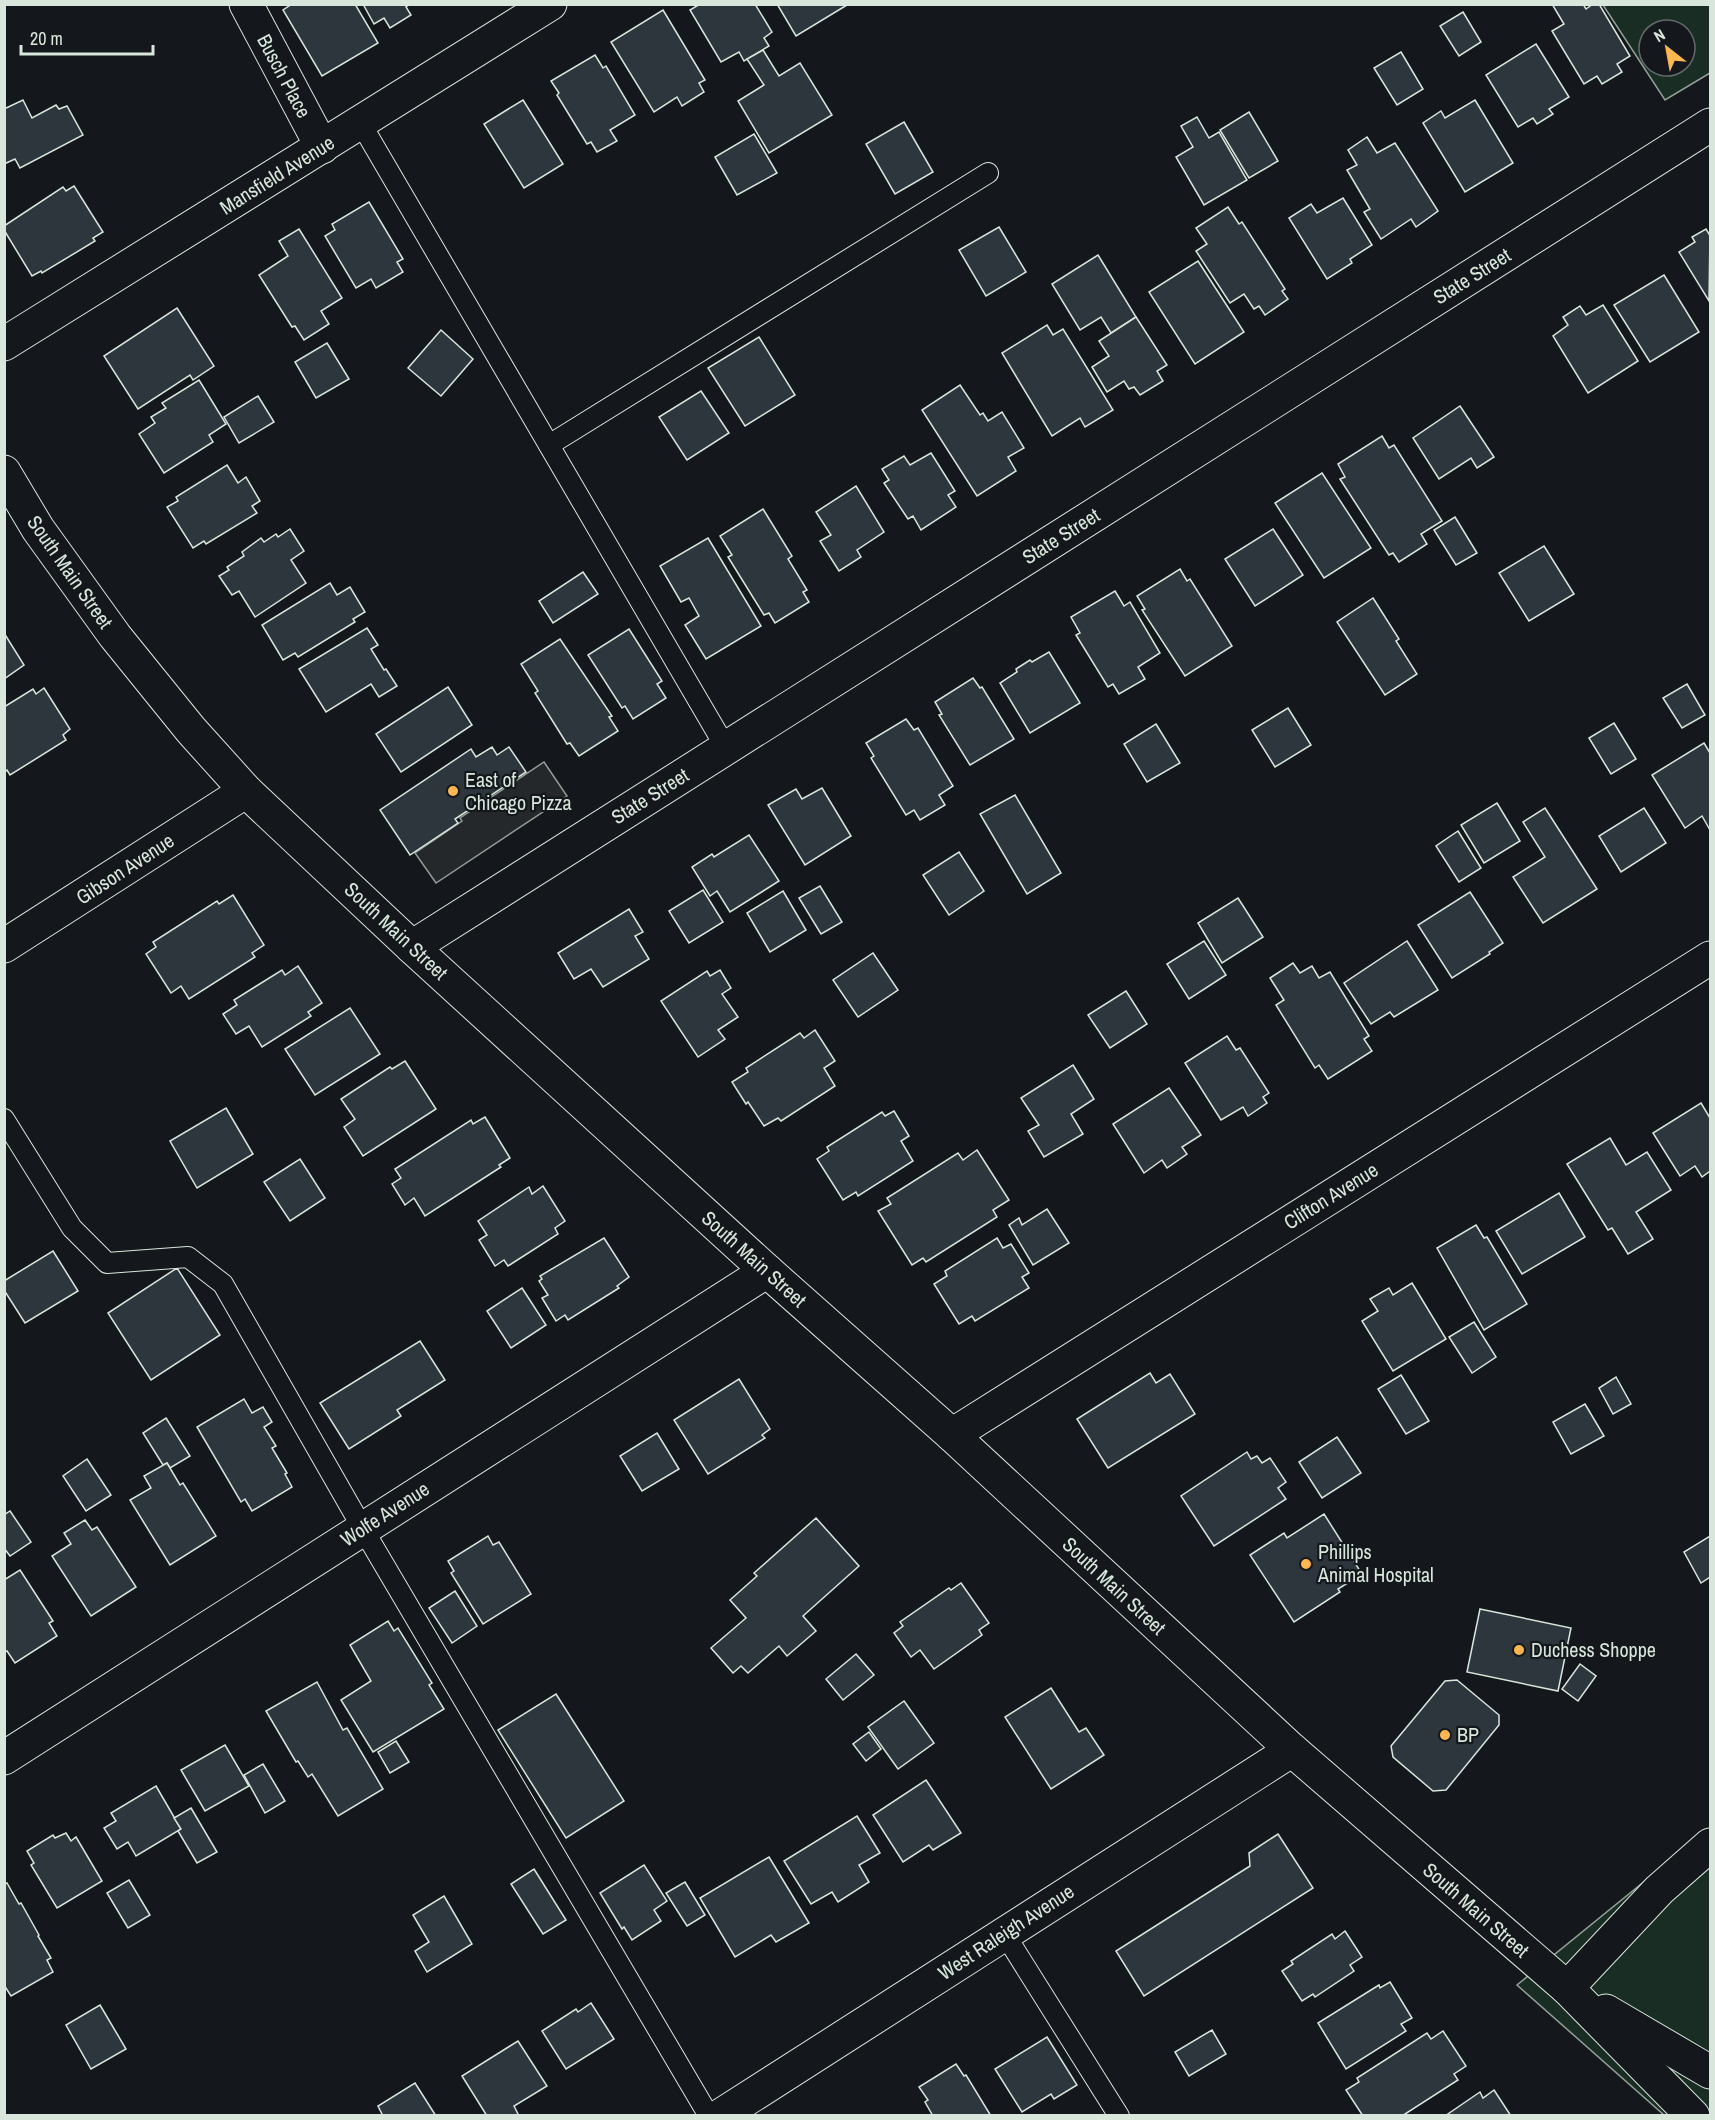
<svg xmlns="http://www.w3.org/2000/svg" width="1715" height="2120" viewBox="0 0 1715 2120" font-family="'Archivo Narrow',sans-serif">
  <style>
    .green { fill: #1a2d24; stroke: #939e99; stroke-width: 1.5; fill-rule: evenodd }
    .parking { fill: #24282b; stroke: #939e99; stroke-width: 1.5 }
    .building { fill: #2c363c; stroke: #d8e6dc; stroke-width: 1.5 }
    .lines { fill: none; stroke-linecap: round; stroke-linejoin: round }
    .lane-casing { stroke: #d8e6dc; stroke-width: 22 }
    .street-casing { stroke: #d8e6dc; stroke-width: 35 }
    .highway-casing { stroke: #d8e6dc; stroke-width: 35 }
    .lane { stroke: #14181c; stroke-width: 20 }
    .street { stroke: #14181c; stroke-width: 33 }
    .highway { stroke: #14181c; stroke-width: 33 }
    .poi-dot { fill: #ffb74d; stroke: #14181c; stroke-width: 2 }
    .labels { text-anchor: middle; stroke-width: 4.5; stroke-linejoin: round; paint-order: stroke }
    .street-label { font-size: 20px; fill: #d8e6dc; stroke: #14181c }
    .poi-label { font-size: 20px; fill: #d8e6dc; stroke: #14181c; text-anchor: start }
  </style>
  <rect width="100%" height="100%" fill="#14181c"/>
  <!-- green -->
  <g class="green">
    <path d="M1603 5H1710V73L1665 100ZM1649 30H1685V66H1649Z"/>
    <path d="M1710 1828V2115H1664L1517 1985Z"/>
  </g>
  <!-- parking -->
  <path class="parking" d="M544 762 567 796 436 883 415 853 462 821 460 818Z"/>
  <!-- building -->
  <g class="building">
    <path d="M292 4H355L378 43 322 76 283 10Z"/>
    <path d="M363 4H410L406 7 411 15 390 28 384 18 374 24Z"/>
    <path d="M700 4H755L772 32 764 38 769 46 744 61 739 52 721 62 690 10Z"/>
    <path d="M777 4H847V5L796 36Z"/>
    <path d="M1552 4H1583L1586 9 1593 4H1599L1630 56 1617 64 1622 72 1602 84 1597 76 1584 84 1552 31 1564 24Z"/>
    <path d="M663 10 705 80 699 83 704 92 682 106 677 97 654 112 611 42Z"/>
    <path d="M1463 12 1481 42 1459 56 1440 26Z"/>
    <path d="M1536 44 1569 97 1549 109 1553 114 1537 124 1533 118 1518 127 1486 75Z"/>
    <path d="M763 50 779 76 800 63 832 115 769 153 738 101 764 85 747 59Z"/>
    <path d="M1401 52 1423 89 1397 105 1374 68Z"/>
    <path d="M595 55 603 68 606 66 635 115 610 130 617 141 597 152 591 142 587 144 557 95 559 93 551 81Z"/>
    <path d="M23 100 32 118 56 105 59 109 67 106 83 135 20 168 15 159 4 164V109Z"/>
    <path d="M523 100 563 164 524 188 484 124Z"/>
    <path d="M1475 100 1513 163 1465 192 1423 123 1441 111 1445 118Z"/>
    <path d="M1249 112 1278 161 1249 178 1220 130Z"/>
    <path d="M1197 117 1209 138 1219 132 1247 180 1204 205 1176 157 1193 147 1181 126Z"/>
    <path d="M904 122 933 172 895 194 866 144Z"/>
    <path d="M754 134 777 173 737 195 715 157Z"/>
    <path d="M1367 137 1377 153 1395 143 1438 211 1416 227 1411 219 1381 239 1364 212 1370 209 1347 170 1357 165 1348 150Z"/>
    <path d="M74 186 103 232 93 238 95 241 42 273 41 271 32 276 4 230V226L63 187 66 191Z"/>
    <path d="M1343 198 1372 245 1350 259 1352 263 1327 279 1289 218 1311 204 1317 213Z"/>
    <path d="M369 202 403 259 397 262 403 272 376 288 371 279 356 288 325 236 335 230 332 224Z"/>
    <path d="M1228 207 1239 224 1242 222 1285 289 1282 291 1288 299 1265 315 1259 306 1254 309 1244 294 1230 303 1196 251 1207 244 1196 228Z"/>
    <path d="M999 227 1026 272 986 296 959 250Z"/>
    <path d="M299 229 342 298 321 311 329 324 304 340 295 326 292 327 259 275 288 256 279 241Z"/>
    <path d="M1706 229 1709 234 1710 233 1709 301 1679 252 1695 242 1692 237Z"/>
    <path d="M1098 255 1136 317 1111 333 1101 317 1080 330 1052 284Z"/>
    <path d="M1198 261 1244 332 1195 364 1149 292Z"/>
    <path d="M1664 275 1699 332 1650 362 1614 305Z"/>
    <path d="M1603 305 1638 361 1588 393 1553 336 1568 325 1563 317 1580 306 1586 315Z"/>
    <path d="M177 308 214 366 193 380 190 375 138 409 104 356Z"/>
    <path d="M1136 317 1167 365 1157 371 1163 381 1140 395 1134 387 1129 389 1124 381 1107 392 1092 367 1109 356 1099 341Z"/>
    <path d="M1047 325 1053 335 1063 329 1113 410 1085 427 1080 418 1052 436 1002 353Z"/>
    <path d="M441 330 473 359 441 396 408 368Z"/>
    <path d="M759 337 795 395 745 426 708 368Z"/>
    <path d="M327 343 349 379 316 398 295 362Z"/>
    <path d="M199 380 226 424 209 435 213 442 164 473 139 434 155 423 151 417 166 408 162 403Z"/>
    <path d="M960 385 980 415 983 413 988 421 1002 412 1024 448 1008 457 1016 471 977 496 922 410Z"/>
    <path d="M701 391 729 433 687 460 659 417Z"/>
    <path d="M258 396 274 422 239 443 224 417Z"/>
    <path d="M1460 406 1494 457 1477 468 1471 458 1439 479 1413 438Z"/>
    <path d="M1382 436 1389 448 1394 445 1442 521 1421 534 1427 544 1399 562 1393 553 1389 555 1340 479 1345 477 1338 464Z"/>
    <path d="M931 453 955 491 948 495 956 507 921 530 913 516 908 519 884 483 889 480 882 469 904 456 910 465Z"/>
    <path d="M227 465 238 483 246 477 260 501 252 506 257 513 206 544 204 541 193 548 167 507 178 501 176 497Z"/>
    <path d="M1322 473 1371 548 1324 578 1275 503Z"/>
    <path d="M856 486 884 532 857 550 861 557 839 571 820 541 831 535 816 512Z"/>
    <path d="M763 509 792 556 788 559 807 590 803 592 809 602 775 623 769 613 764 615 728 557 732 555 720 536Z"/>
    <path d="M1455 517 1477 553 1456 565 1434 530Z"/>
    <path d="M290 529 304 551 291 560 306 583 255 617 239 591 232 595 219 576 229 570 227 567 244 556 242 552 261 538 264 542 276 534 278 537Z"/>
    <path d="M1273 529 1303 575 1255 606 1225 559Z"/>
    <path d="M708 538 761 626 706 659 685 625 699 616 689 598 681 602 660 566Z"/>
    <path d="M1544 546 1574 594 1529 621 1499 573Z"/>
    <path d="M1180 569 1187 581 1190 579 1232 646 1185 676 1142 610 1145 609 1137 596Z"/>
    <path d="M583 572 598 594 553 623 539 601Z"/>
    <path d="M330 583 337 595 350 587 365 612 353 619 355 622 298 657 295 653 283 660 262 625Z"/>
    <path d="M1115 591 1124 606 1130 602 1160 653 1138 667 1145 679 1119 694 1113 684 1108 687 1076 635 1080 633 1071 617Z"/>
    <path d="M1373 598 1399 639 1396 641 1417 674 1385 695 1337 622Z"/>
    <path d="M367 628 378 645 371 649 384 670 386 669 397 686 379 697 371 684 326 712 299 669Z"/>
    <path d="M629 629 662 681 657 684 666 698 633 719 625 706 622 708 588 655Z"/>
    <path d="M4 633 24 665 4 679Z"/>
    <path d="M560 639 612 716 609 717 618 731 579 756 570 743 567 744 535 693 538 691 521 664Z"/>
    <path d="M1049 652 1080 703 1030 733 1000 683 1017 672 1016 669 1030 660 1032 662Z"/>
    <path d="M973 678 980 688 982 687 1014 739 970 765 939 715 942 714 935 702Z"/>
    <path d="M1687 684 1705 715 1682 728 1663 698Z"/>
    <path d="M448 687 472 725 401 772 376 734Z"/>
    <path d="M44 688 70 729 63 735 66 740 10 775 7 770 4 772V707L33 689 36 694Z"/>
    <path d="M1288 708 1311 745 1275 767 1252 730Z"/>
    <path d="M906 719 914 730 918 728 953 786 939 795 945 805 920 820 914 810 906 815 871 758 874 756 866 743Z"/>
    <path d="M1614 723 1636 759 1611 774 1589 738Z"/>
    <path d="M1156 724 1180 763 1147 782 1124 744Z"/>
    <path d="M1704 743 1710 753V830L1702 816 1685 828 1652 775Z"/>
    <path d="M492 747 497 755 509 747 526 772 455 819 458 823 410 855 380 810 471 749 476 757Z"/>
    <path d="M822 788 851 836 805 865 768 805 796 789 802 799Z"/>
    <path d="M1015 795 1061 873 1027 894 980 814Z"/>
    <path d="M1497 803 1520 841 1484 863 1461 825Z"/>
    <path d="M1545 808 1597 889 1543 923 1513 877 1545 857 1523 822Z"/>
    <path d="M1644 808 1666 843 1621 872 1599 836Z"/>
    <path d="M1458 831 1481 868 1459 882 1436 846Z"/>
    <path d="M749 835 779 881 730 912 717 891 710 896 692 867 712 854 714 857Z"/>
    <path d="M959 852 984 891 949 915 923 875Z"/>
    <path d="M820 886 842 922 821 934 799 898Z"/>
    <path d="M703 890 723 922 689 943 669 911Z"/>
    <path d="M783 891 806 930 770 952 747 913Z"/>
    <path d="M1470 892 1503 943 1489 952 1490 954 1452 978 1418 925Z"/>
    <path d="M233 895 264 945 252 953 255 957 189 999 181 986 171 993 146 954 156 947 153 942 217 901 219 904Z"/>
    <path d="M1238 898 1263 937 1222 963 1198 923Z"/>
    <path d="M629 909 643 932 635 936 649 959 603 987 591 969 574 979 558 953Z"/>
    <path d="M1204 941 1226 975 1189 999 1167 964Z"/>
    <path d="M1407 941 1438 990 1394 1017 1390 1012 1371 1024 1344 983Z"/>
    <path d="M873 953 898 990 858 1017 833 980Z"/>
    <path d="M1293 963 1300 973 1312 966 1319 978 1330 972 1369 1036 1364 1039 1372 1051 1328 1079 1319 1065 1315 1068 1276 1005 1284 1000 1270 978Z"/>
    <path d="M298 966 322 1003 308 1012 311 1016 262 1047 249 1026 236 1034 223 1014 237 1005 234 1000 282 970 285 975Z"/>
    <path d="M720 970 731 988 722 994 738 1017 718 1030 725 1039 698 1057 661 1001 707 971 710 976Z"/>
    <path d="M1126 991 1147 1024 1110 1048 1088 1015Z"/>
    <path d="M350 1008 380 1054 315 1095 285 1049Z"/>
    <path d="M815 1030 835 1061 824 1068 835 1086 781 1121 778 1118 764 1126 748 1102 746 1104 732 1082 748 1072 746 1068 800 1033 804 1038Z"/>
    <path d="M1227 1036 1236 1050 1240 1048 1269 1093 1263 1097 1267 1103 1248 1116 1243 1107 1221 1120 1185 1063Z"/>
    <path d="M405 1061 436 1109 363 1156 344 1127 355 1119 341 1099 390 1067 392 1069Z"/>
    <path d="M1073 1065 1094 1099 1071 1114 1083 1134 1044 1157 1028 1131 1039 1125 1021 1098Z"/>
    <path d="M1169 1088 1201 1135 1182 1147 1187 1154 1167 1168 1162 1160 1144 1173 1113 1124Z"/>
    <path d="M1701 1103 1710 1118V1171L1702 1177 1695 1166 1680 1176 1653 1133Z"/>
    <path d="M226 1108 253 1154 197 1188 170 1141Z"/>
    <path d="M894 1111 909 1136 901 1141 913 1161 858 1196 856 1192 843 1200 817 1159 829 1151 827 1147 882 1112 885 1116Z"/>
    <path d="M485 1117 510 1158 499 1165 501 1167 425 1216 414 1198 405 1205 392 1184 401 1178 395 1169 471 1120 473 1124Z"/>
    <path d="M1610 1138 1626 1165 1647 1152 1671 1190 1636 1212 1653 1239 1628 1254 1612 1228 1608 1230 1567 1164Z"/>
    <path d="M977 1150 1009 1200 993 1210 997 1217 926 1262 923 1258 912 1265 878 1211 891 1204 887 1198 958 1153 963 1160Z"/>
    <path d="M300 1159 325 1198 290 1221 264 1182Z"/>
    <path d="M543 1186 565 1221 555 1228 558 1234 508 1266 504 1260 495 1266 479 1240 487 1235 478 1221 529 1187 532 1194Z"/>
    <path d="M1559 1193 1585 1237 1522 1274 1496 1231Z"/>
    <path d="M1047 1209 1069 1243 1033 1265 1009 1225 1019 1218 1022 1225Z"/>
    <path d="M1476 1225 1484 1238 1487 1237 1527 1304 1484 1330 1437 1248Z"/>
    <path d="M604 1238 629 1277 617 1286 619 1288 568 1320 565 1315 556 1321 542 1298 548 1295 539 1281 542 1279 540 1276Z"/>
    <path d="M997 1238 1003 1248 1011 1244 1029 1273 1022 1277 1029 1288 975 1321 972 1316 959 1324 934 1284 947 1276 945 1271Z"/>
    <path d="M53 1251 78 1291 25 1323 4 1290V1281Z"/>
    <path d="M177 1268 220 1335 151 1380 108 1313Z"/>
    <path d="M1412 1283 1446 1339 1393 1371 1362 1321 1378 1311 1370 1299 1389 1288 1393 1295Z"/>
    <path d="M522 1288 546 1325 511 1348 487 1311Z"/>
    <path d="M1474 1322 1496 1357 1472 1373 1449 1337Z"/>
    <path d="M420 1341 445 1380 397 1410 401 1416 349 1449 320 1403Z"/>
    <path d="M1150 1373 1156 1383 1170 1374 1195 1414 1108 1468 1077 1419Z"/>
    <path d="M1401 1375 1429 1421 1406 1434 1378 1389Z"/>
    <path d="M1616 1377 1631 1404 1613 1414 1599 1388Z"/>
    <path d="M739 1379 770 1429 762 1435 765 1438 708 1474 674 1420Z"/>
    <path d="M244 1399 252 1413 263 1407 272 1422 264 1427 276 1446 272 1448 287 1473 285 1474 292 1487 252 1511 245 1499 241 1502 197 1427Z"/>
    <path d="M1585 1404 1604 1436 1571 1454 1553 1422Z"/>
    <path d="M166 1418 190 1456 170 1468 167 1463 163 1465 143 1433Z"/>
    <path d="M657 1433 679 1469 642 1491 620 1456Z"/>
    <path d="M1337 1437 1361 1473 1322 1498 1299 1462Z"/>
    <path d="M1247 1452 1251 1459 1257 1456 1262 1463 1270 1458 1286 1482 1278 1488 1286 1499 1214 1546 1181 1496Z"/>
    <path d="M87 1459 111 1495 86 1511 63 1476Z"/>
    <path d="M167 1463 180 1485 183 1483 216 1536 170 1565 130 1500 151 1488 144 1476Z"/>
    <path d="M10 1511 31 1542 10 1556 4 1548V1515Z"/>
    <path d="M1324 1514 1362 1574 1338 1589 1340 1592 1294 1622 1250 1555 1284 1533 1287 1538Z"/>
    <path d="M816 1518 859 1566 803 1616 816 1631 787 1656 779 1646 748 1673 741 1666 733 1673 711 1648 746 1618 730 1600 757 1576 754 1573Z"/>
    <path d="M85 1520 92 1530 97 1527 136 1587 91 1616 52 1556 71 1544 64 1533Z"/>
    <path d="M488 1536 493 1545 499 1542 531 1594 483 1624 451 1573 454 1571 448 1561Z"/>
    <path d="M1710 1536V1577L1701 1583 1684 1552Z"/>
    <path d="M20 1570 53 1621 49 1623 57 1636 15 1663 7 1651 4 1652V1580Z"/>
    <path d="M961 1583 989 1623 979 1630 982 1635 934 1669 920 1650 911 1657 894 1633 903 1626 900 1622 949 1588 951 1590Z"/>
    <path d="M455 1591 477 1626 452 1643 429 1608Z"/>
    <path d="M1480 1609 1571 1628 1558 1691 1467 1672Z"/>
    <path d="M388 1621 394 1631 398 1628 432 1683 429 1685 444 1709 373 1752 341 1700 371 1681 350 1645Z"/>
    <path d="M856 1654 874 1675 843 1700 826 1679Z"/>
    <path d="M1580 1664 1596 1676 1578 1701 1562 1689Z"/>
    <path d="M1457 1680 1499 1715V1725L1446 1790 1433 1791 1393 1757 1391 1746 1445 1681Z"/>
    <path d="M317 1682 343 1730 347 1728 383 1789 338 1816 312 1774 308 1777 298 1761 296 1762 266 1711Z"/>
    <path d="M1051 1688 1079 1732 1086 1728 1104 1755 1051 1789 1005 1717Z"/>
    <path d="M556 1694 624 1801 566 1838 498 1730Z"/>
    <path d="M904 1701 934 1743 898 1769 868 1727Z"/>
    <path d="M869 1732 881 1749 866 1761 853 1744Z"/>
    <path d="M396 1741 409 1762 390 1773 378 1752Z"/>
    <path d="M225 1745 249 1786 205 1811 181 1770Z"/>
    <path d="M263 1764 285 1801 265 1813 244 1775Z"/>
    <path d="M926 1780 961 1833 933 1850 929 1845 903 1862 873 1815Z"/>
    <path d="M156 1786 181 1829 136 1856 128 1842 117 1849 104 1828 116 1821 111 1813Z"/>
    <path d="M191 1808 217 1852 197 1863 178 1831 181 1829 174 1818Z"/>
    <path d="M857 1816 880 1853 859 1865 869 1882 838 1902 832 1892 811 1904 784 1861Z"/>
    <path d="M66 1833 71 1841 76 1837 102 1881 57 1908 31 1865 34 1863 27 1851 53 1835 55 1838Z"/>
    <path d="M1278 1834 1313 1888 1144 1996 1116 1951 1250 1866 1249 1853Z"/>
    <path d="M769 1857 809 1923 776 1942 771 1935 735 1957 700 1898Z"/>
    <path d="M644 1865 667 1901 654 1910 661 1921 632 1940 624 1927 622 1929 600 1893Z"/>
    <path d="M534 1869 566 1920 543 1934 511 1884Z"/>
    <path d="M129 1880 150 1915 128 1928 107 1893Z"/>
    <path d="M685 1882 705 1915 687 1926 666 1893Z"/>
    <path d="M7 1883 19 1904 21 1903 39 1935 38 1936 51 1958 47 1960 53 1972 11 1996 4 1985V1884Z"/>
    <path d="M444 1896 472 1944 427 1972 415 1951 429 1942 413 1915Z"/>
    <path d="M1345 1931 1362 1957 1350 1965 1354 1971 1315 1997 1313 1994 1302 2001 1282 1971 1293 1964 1291 1961 1332 1934 1335 1939Z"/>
    <path d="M1390 1982 1412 2018 1401 2024 1406 2031 1346 2069 1318 2023 1379 1985 1380 1988Z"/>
    <path d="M591 2003 614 2039 566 2069 542 2031 576 2009 578 2012Z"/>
    <path d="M100 2005 126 2049 91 2069 66 2025Z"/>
    <path d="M1212 2030 1226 2054 1189 2076 1175 2052Z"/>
    <path d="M1443 2031 1466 2066 1454 2074 1458 2080 1402 2116H1363L1346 2090 1359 2082 1357 2078 1427 2033 1431 2039Z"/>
    <path d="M1047 2037 1077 2085 1054 2099 1051 2094 1022 2112 995 2069Z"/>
    <path d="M518 2041 547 2086 514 2106 519 2116H487L462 2076Z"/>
    <path d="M956 2064 964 2076 966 2075 991 2116H933L925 2102 928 2100 919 2087Z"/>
    <path d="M415 2083 436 2116H383L378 2106Z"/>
    <path d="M1494 2090 1511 2116H1445L1480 2092 1483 2098Z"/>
  </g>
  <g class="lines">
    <defs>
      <g id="lane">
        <path d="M360 122 726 748"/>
        <path d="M549 445 988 173"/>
        <path d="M4 1119 72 1228 107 1263 188 1257 223 1284 363 1529 709 2116"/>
        <path d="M1004 1933 1119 2116"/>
      </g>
      <g id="street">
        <path d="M246 4 322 147"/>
        <path d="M4 344 550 4"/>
        <path d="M4 946 246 791"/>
        <path d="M412 947 1710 125"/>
        <path d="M952 1435 1710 958"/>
        <path d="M4 1758 767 1271"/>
        <path d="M1567 1988 1659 1890 1710 1845"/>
        <path d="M720 2116 1292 1750"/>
      </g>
      <g id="highway">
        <path d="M4 472 38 529 115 636 191 730 246 791 412 947 767 1271 952 1435 1292 1750 1567 1988 1693 2116"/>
        <path d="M1606 2011 1710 2072"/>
      </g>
    </defs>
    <!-- lane casing -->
    <use href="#lane" class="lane-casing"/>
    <!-- street casing -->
    <use href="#street" class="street-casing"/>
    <!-- highway casing -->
    <use href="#highway" class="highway-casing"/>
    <!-- lane -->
    <use href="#lane" class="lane"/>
    <!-- street -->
    <use href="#street" class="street"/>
    <!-- highway -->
    <use href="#highway" class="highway"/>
  </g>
  <!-- markers -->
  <g class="poi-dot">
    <circle cx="453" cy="791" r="6"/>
    <circle cx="1306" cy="1564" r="6"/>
    <circle cx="1519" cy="1650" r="6"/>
    <circle cx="1445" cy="1735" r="6"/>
  </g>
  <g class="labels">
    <!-- street labels -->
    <g class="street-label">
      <text transform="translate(284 76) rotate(62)" y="7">Busch Place</text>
      <text transform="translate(277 175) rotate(-32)" y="7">Mansfield Avenue</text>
      <text transform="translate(1472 276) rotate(-32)" y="7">State Street</text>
      <text transform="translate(1061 536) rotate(-32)" y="7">State Street</text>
      <text transform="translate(70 572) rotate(55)" y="7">South Main Street</text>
      <text transform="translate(650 796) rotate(-32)" y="7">State Street</text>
      <text transform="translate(125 869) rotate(-33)" y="7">Gibson Avenue</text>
      <text transform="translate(396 931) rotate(43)" y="7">South Main Street</text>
      <text transform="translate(1331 1196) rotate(-32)" y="7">Clifton Avenue</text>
      <text transform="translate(754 1259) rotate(42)" y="7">South Main Street</text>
      <text transform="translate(385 1514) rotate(-33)" y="7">Wolfe Avenue</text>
      <text transform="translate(1114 1586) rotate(43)" y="7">South Main Street</text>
      <text transform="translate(1476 1910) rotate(41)" y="7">South Main Street</text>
      <text transform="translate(1006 1932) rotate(-33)" y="7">West Raleigh Avenue</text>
    </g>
    <!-- poi labels -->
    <g class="poi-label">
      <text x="465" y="787">East of<tspan x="465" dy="23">Chicago Pizza</tspan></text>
      <text x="1318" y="1559">Phillips<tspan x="1318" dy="23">Animal Hospital</tspan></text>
      <text x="1531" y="1657">Duchess Shoppe</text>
      <text x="1457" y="1742">BP</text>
    </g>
  </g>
  <!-- border -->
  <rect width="1715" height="2120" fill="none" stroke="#d8e6dc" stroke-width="12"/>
  <!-- north arrow -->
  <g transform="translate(1667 48) rotate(329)"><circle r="28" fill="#14181c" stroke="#626a69" stroke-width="1.5"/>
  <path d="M0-4.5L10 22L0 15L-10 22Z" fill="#ffb74d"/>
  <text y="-9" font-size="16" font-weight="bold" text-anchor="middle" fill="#d8e6dc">N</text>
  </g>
  <!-- scale -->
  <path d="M21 45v9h132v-9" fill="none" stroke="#d8e6dc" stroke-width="3"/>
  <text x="30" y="45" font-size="18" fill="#d8e6dc" stroke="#14181c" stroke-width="4.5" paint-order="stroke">20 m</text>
</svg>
